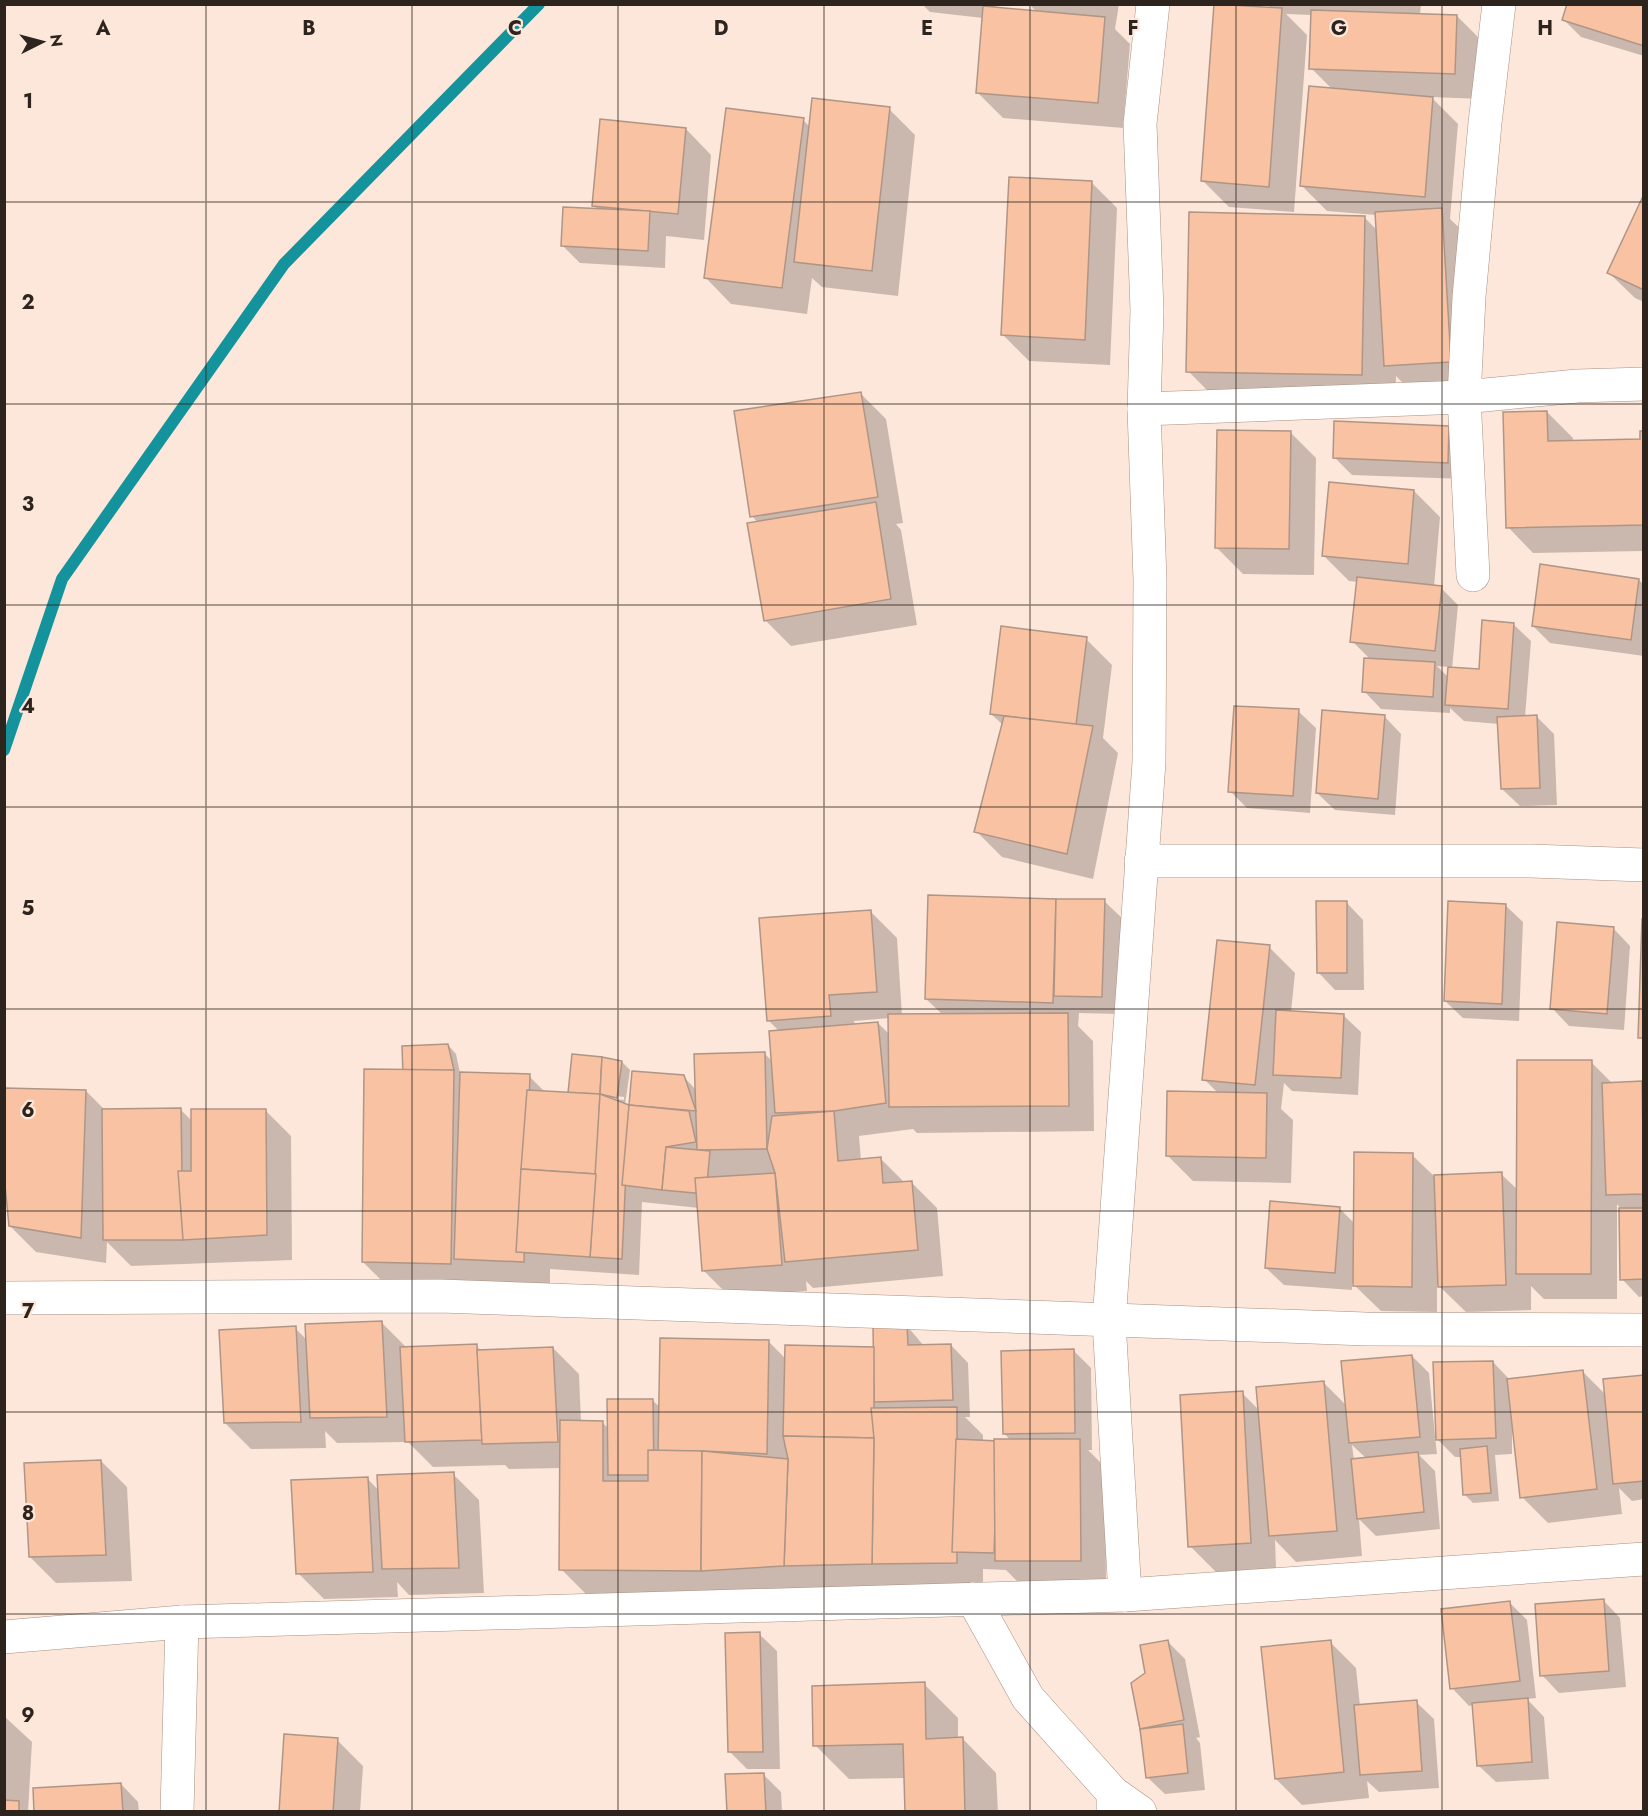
<svg xmlns="http://www.w3.org/2000/svg" width="1648" height="1816" viewBox="0 0 1648 1816" font-family="Jost,sans-serif">
  <style>
    .shadow { fill: #0003; fill-rule: evenodd }
    .lines { fill: none; stroke-linecap: round; stroke-linejoin: round }
    .stream { stroke: #15939c; stroke-width: 12 }
    .building { fill: #f9c3a3; stroke: #af9586; stroke-width: 1.5 }
    .street-casing { stroke: #a99081; stroke-width: 34 }
    .secondary-casing { stroke: #a99081; stroke-width: 34 }
    .street { stroke: #fff; stroke-width: 33 }
    .secondary { stroke: #fff; stroke-width: 33 }
    .grid { fill: none; stroke: #2e241e; stroke-width: 1.5; stroke-opacity: 0.55 }
    .grid-label { font-size: 20px; text-anchor: middle; font-weight: bold; fill: #2e241e; stroke: #fde7da; stroke-width: 4.5; stroke-linejoin: round; paint-order: stroke }
  </style>
  <rect width="100%" height="100%" fill="#fde7da"/>
  <!-- shadow -->
  <g class="shadow">
    <path d="M922 4H996V9L1037 12 1029 4H1119L1115 29 1130 44 1123 128 1003 118 977 92 983 18 930 12Z"/>
    <path d="M1267 4H1421L1420 15 1457 16 1483 42 1481 99 1431 97 1458 124 1450 219 1468 236 1477 387 1411 391 1396 376 1395 409 1222 405 1188 371 1364 217 1377 230 1376 215 1327 211 1301 185 1332 89 1311 68 1312 15 1286 14 1307 35 1294 212 1229 207 1203 181 1271 9Z"/>
    <path d="M1644 4V56L1581 37 1564 20Z"/>
    <path d="M889 109 915 135 898 296 822 287 812 278 807 314 731 304 706 278 803 120 810 127Z"/>
    <path d="M686 129 711 155 704 240 666 236 665 268 580 263 563 246 598 210 593 205Z"/>
    <path d="M1091 182 1117 208 1110 365 1029 361 1003 335Z"/>
    <path d="M1644 198V302L1635 298 1609 273Z"/>
    <path d="M860 393 886 419 903 523 896 524 901 530 917 625 791 646 765 620 758 523 752 516Z"/>
    <path d="M1547 412 1573 438V442L1642 441 1644 433V551L1533 553 1508 527Z"/>
    <path d="M1448 428 1465 445 1464 479 1352 475 1334 457Z"/>
    <path d="M1290 432 1316 458 1314 575 1243 574 1217 548Z"/>
    <path d="M1414 491 1440 517 1434 587 1441 588 1458 605 1452 669 1480 671 1513 624 1531 641 1525 717H1537L1554 734 1557 805 1520 806 1502 789 1499 724 1464 721 1450 708V713L1381 709 1364 691 1371 660 1352 641 1358 582 1349 581 1323 555ZM1437 666 1450 667 1449 678Z"/>
    <path d="M1639 580 1644 585V656L1550 643 1533 626Z"/>
    <path d="M1086 639 1112 665 1103 738 1118 753 1093 879 1002 857 976 831 1003 725 991 714Z"/>
    <path d="M1298 711 1316 728 1310 813 1247 808 1230 791Z"/>
    <path d="M1384 716 1401 734 1395 815 1335 810 1317 793Z"/>
    <path d="M1056 900 1104 901 1122 918 1119 1014 1079 1013 1078 1026 1093 1041 1094 1131 917 1133 913 1129 859 1136 861 1161 881 1159 905 1183 911 1182 937 1208 943 1276 813 1288 806 1281 807 1291 729 1296 703 1270 699 1208 642 1202 639 1275 550 1269V1287L481 1284 477 1280V1289L389 1288 363 1262 405 1071 448 1045 456 1054 460 1073 529 1076 546 1093 570 1094 622 1062 630 1070 625 1105 631 1107 634 1073 684 1077 696 1090 765 1054 773 1062 779 1031 768 1020 871 912 897 938 902 1016 943 1015 926 999ZM890 1018V1035L878 1023 855 1025 854 1021ZM599 1094 624 1097V1100L605 1098Z"/>
    <path d="M1346 902 1363 920 1364 990H1335L1318 972Z"/>
    <path d="M1505 905 1523 922 1519 1021 1463 1018 1445 1001Z"/>
    <path d="M1613 928 1630 946 1624 1030 1569 1026 1552 1008Z"/>
    <path d="M1269 947 1295 973 1291 1012 1343 1015 1361 1032 1358 1095 1292 1091 1284 1083 1281 1109 1293 1120 1291 1183 1193 1181 1167 1155 1218 1093 1204 1079Z"/>
    <path d="M1591 1062 1613 1084 1641 1083 1644 1085V1296L1639 1297 1622 1279V1210L1617 1204V1299H1544L1531 1286V1310L1466 1312 1437 1284V1312L1381 1311 1352 1283V1290L1284 1285 1266 1268 1339 1208 1355 1224 1412 1155 1434 1176 1501 1174 1518 1190Z"/>
    <path d="M86 1091 105 1110 180 1109 192 1121 265 1110 291 1136 292 1260 131 1266 107 1242 106 1263 36 1252 10 1226Z"/>
    <path d="M382 1323 407 1348 476 1346 482 1351 553 1348 579 1374 581 1422H602L609 1429 652 1400 661 1408 768 1341 786 1359 875 1348 907 1326 924 1346 951 1345 968 1363 970 1417H965L983 1435V1442L1011 1441 1004 1433 1074 1351 1091 1368 1092 1450H1088L1105 1467 1106 1586H1022L1006 1570 983 1569V1589L587 1595 561 1569V1468L509 1469 505 1465 433 1467 408 1442 337 1443 325 1431 326 1448 251 1449 225 1423 295 1328 307 1340Z"/>
    <path d="M1412 1356 1429 1373 1435 1436 1493 1362 1510 1380 1583 1372 1606 1395 1644 1377V1499L1632 1501 1619 1488 1622 1514 1548 1523 1522 1497 1514 1430 1512 1431V1454L1495 1455 1499 1501 1473 1503 1465 1495 1462 1457H1455L1435 1437 1437 1454 1419 1455 1435 1471 1440 1529 1376 1536 1359 1519 1362 1556 1296 1562 1275 1540 1276 1568 1216 1572 1190 1546 1242 1393 1259 1410 1323 1382 1347 1406ZM1352 1445 1367 1459 1354 1460Z"/>
    <path d="M101 1461 127 1487 132 1581 56 1583 30 1557Z"/>
    <path d="M453 1474 479 1500 484 1593 409 1595 397 1582 398 1597 324 1599 298 1573 367 1478 379 1491Z"/>
    <path d="M1603 1600 1620 1618 1626 1687 1559 1693 1542 1675Z"/>
    <path d="M1510 1603 1527 1620 1536 1698 1527 1699 1544 1717 1549 1779 1496 1782 1478 1765 1474 1705 1469 1706 1452 1688Z"/>
    <path d="M759 1634 777 1651 780 1769H747L730 1752Z"/>
    <path d="M1167 1641 1185 1659 1200 1737 1196 1738 1200 1743 1205 1790 1165 1794 1147 1777 1132 1684 1147 1673Z"/>
    <path d="M1330 1642 1356 1668 1360 1706 1416 1702 1434 1719 1439 1788 1379 1792 1367 1781 1369 1798 1302 1805 1276 1779Z"/>
    <path d="M924 1684 958 1718V1739H963L996 1773 998 1812H906L905 1778 849 1779 815 1745Z"/>
    <path d="M4 1716 32 1742 28 1812H4Z"/>
    <path d="M337 1740 363 1766 360 1812H281Z"/>
    <path d="M763 1774 781 1792 782 1812H728Z"/>
    <path d="M121 1784 138 1802 139 1812H36Z"/>
  </g>
  <g class="lines">
    <!-- stream -->
    <path class="stream" d="M4 750 62 579 284 264 539 4"/>
  </g>
  <!-- building -->
  <g class="building">
    <path d="M1214 4 1282 8 1269 187 1201 181Z"/>
    <path d="M1567 4H1644V46L1562 20Z"/>
    <path d="M983 6 1105 17 1098 103 976 93Z"/>
    <path d="M1311 10 1457 15 1455 74 1309 69Z"/>
    <path d="M1309 86 1433 97 1425 197 1300 186Z"/>
    <path d="M812 98 890 107 872 271 794 262Z"/>
    <path d="M726 108 804 118 782 288 704 278Z"/>
    <path d="M600 119 686 128 678 214 592 206Z"/>
    <path d="M1009 177 1092 181 1085 340 1001 335Z"/>
    <path d="M1644 194V290L1607 273Z"/>
    <path d="M563 207 650 211 648 251 561 246Z"/>
    <path d="M1442 208 1451 362 1384 366 1375 212Z"/>
    <path d="M1189 212 1365 216 1362 375 1186 372Z"/>
    <path d="M861 392 878 497 750 517 734 411Z"/>
    <path d="M1547 411 1548 441 1640 439V431H1644V525L1506 528 1503 412Z"/>
    <path d="M1334 421 1449 426 1448 463 1333 458Z"/>
    <path d="M1217 430 1291 431 1289 549 1215 548Z"/>
    <path d="M1329 482 1414 490 1408 564 1322 556Z"/>
    <path d="M876 502 891 599 764 621 747 523Z"/>
    <path d="M1540 564 1639 579 1631 640 1532 626Z"/>
    <path d="M1357 577 1442 586 1435 651 1350 642Z"/>
    <path d="M1482 620 1514 623 1508 709 1445 705 1448 667 1479 669Z"/>
    <path d="M1001 626 1087 637 1076 725 990 714Z"/>
    <path d="M1364 658 1435 662 1433 697 1362 692Z"/>
    <path d="M1234 706 1299 709 1293 796 1228 792Z"/>
    <path d="M1322 710 1385 715 1378 799 1316 793Z"/>
    <path d="M1537 715 1540 788 1501 789 1497 717Z"/>
    <path d="M1004 716 1093 726 1067 854 974 832Z"/>
    <path d="M928 895 1056 899 1053 1003 925 999Z"/>
    <path d="M1056 899H1105L1102 997 1054 996Z"/>
    <path d="M1316 901H1347V973H1317Z"/>
    <path d="M1448 901 1506 904 1502 1004 1444 1001Z"/>
    <path d="M871 910 877 992 829 995 831 1016 767 1021 759 918Z"/>
    <path d="M1642 919H1644V1038H1638Z"/>
    <path d="M1557 922 1614 927 1607 1014 1550 1009Z"/>
    <path d="M1217 940 1270 945 1255 1085 1202 1080Z"/>
    <path d="M1276 1010 1344 1014 1341 1078 1273 1075Z"/>
    <path d="M1068 1013 1069 1106 889 1107 888 1014Z"/>
    <path d="M878 1022 886 1103 834 1111 775 1113 769 1031Z"/>
    <path d="M448 1044 454 1070 403 1076 402 1046Z"/>
    <path d="M765 1052 767 1149 697 1150 694 1054Z"/>
    <path d="M572 1054 602 1057 600 1094 568 1093Z"/>
    <path d="M602 1057 622 1061 617 1098 600 1094Z"/>
    <path d="M1517 1060H1592L1591 1274H1516Z"/>
    <path d="M364 1069 454 1070 451 1264 362 1262Z"/>
    <path d="M632 1071 684 1075 696 1111 629 1105Z"/>
    <path d="M460 1072 530 1074 524 1262 454 1259Z"/>
    <path d="M1642 1081 1644 1194 1606 1195 1602 1083Z"/>
    <path d="M4 1088 86 1090 81 1238 9 1226 4 1175Z"/>
    <path d="M527 1090 600 1094 596 1174 521 1169Z"/>
    <path d="M1167 1091 1267 1093 1266 1158 1166 1156Z"/>
    <path d="M600 1094 629 1105 622 1259 590 1257Z"/>
    <path d="M629 1105 689 1111 696 1142 666 1147 662 1190 622 1185Z"/>
    <path d="M181 1108 183 1240H103L102 1109Z"/>
    <path d="M191 1109H266L267 1235 183 1240 178 1171H191Z"/>
    <path d="M834 1111 838 1161 881 1157 883 1183 912 1181 918 1250 785 1262 775 1173 767 1149 772 1116Z"/>
    <path d="M666 1147 710 1151 706 1194 662 1190Z"/>
    <path d="M1354 1152 1413 1153 1412 1287 1353 1286Z"/>
    <path d="M521 1169 596 1174 590 1257 516 1252Z"/>
    <path d="M1502 1172 1506 1285 1438 1287 1434 1175Z"/>
    <path d="M775 1173 782 1265 702 1271 695 1178Z"/>
    <path d="M1270 1201 1340 1207 1335 1273 1265 1268Z"/>
    <path d="M1619 1208H1644V1279L1620 1280Z"/>
    <path d="M382 1321 387 1417 310 1418 305 1324Z"/>
    <path d="M873 1325H907L908 1345 951 1344 953 1400 874 1402Z"/>
    <path d="M296 1326 301 1422 224 1423 219 1330Z"/>
    <path d="M660 1338 769 1340 767 1454 702 1451 658 1452Z"/>
    <path d="M477 1344 482 1440 405 1442 400 1347Z"/>
    <path d="M785 1345 874 1347V1438L783 1436Z"/>
    <path d="M553 1347 558 1442 482 1444 477 1350Z"/>
    <path d="M1074 1349 1075 1433 1003 1434 1001 1351Z"/>
    <path d="M1412 1355 1420 1437 1349 1443 1341 1361Z"/>
    <path d="M1493 1361 1496 1438 1436 1440 1433 1362Z"/>
    <path d="M1583 1370 1597 1489 1520 1498 1507 1379Z"/>
    <path d="M1644 1375V1481L1613 1484 1603 1379Z"/>
    <path d="M1324 1381 1337 1531 1269 1536 1256 1387Z"/>
    <path d="M1243 1391 1251 1543 1188 1547 1180 1395Z"/>
    <path d="M607 1399H653L654 1475H608Z"/>
    <path d="M957 1407V1563L872 1564 874 1438 871 1408Z"/>
    <path d="M560 1420 603 1421V1481H648V1450L702 1451 701 1571 559 1570Z"/>
    <path d="M783 1436 874 1438 872 1564 784 1566 788 1459Z"/>
    <path d="M956 1439 998 1441 994 1553 952 1552Z"/>
    <path d="M994 1439H1080L1081 1561H995Z"/>
    <path d="M1487 1446 1491 1493 1463 1495 1460 1449Z"/>
    <path d="M702 1451 788 1459 784 1566 701 1571Z"/>
    <path d="M1418 1452 1424 1512 1357 1519 1351 1459Z"/>
    <path d="M101 1460 106 1555 29 1557 24 1463Z"/>
    <path d="M454 1472 459 1568 382 1569 377 1475Z"/>
    <path d="M368 1477 373 1572 296 1574 291 1480Z"/>
    <path d="M1604 1599 1609 1671 1540 1676 1535 1604Z"/>
    <path d="M1510 1601 1520 1681 1450 1689 1441 1609Z"/>
    <path d="M760 1632 763 1752H728L725 1633Z"/>
    <path d="M1168 1640 1184 1720 1140 1729 1131 1683 1145 1673 1140 1645Z"/>
    <path d="M1331 1640 1344 1772 1275 1779 1261 1647Z"/>
    <path d="M925 1682 926 1739 963 1737 965 1812H905L903 1744 813 1746 812 1686Z"/>
    <path d="M1528 1698 1532 1762 1477 1766 1472 1703Z"/>
    <path d="M1417 1700 1422 1771 1360 1775 1354 1705Z"/>
    <path d="M1183 1724 1188 1773 1146 1778 1140 1729Z"/>
    <path d="M284 1734 338 1738 333 1812H279Z"/>
    <path d="M764 1773 766 1812H727L725 1774Z"/>
    <path d="M121 1783 123 1812H34L33 1788Z"/>
    <path d="M4 1800 19 1801V1812H4Z"/>
  </g>
  <g class="lines">
    <defs>
      <g id="street">
        <path d="M1144 409 1464 397 1577 386 1644 384"/>
        <path d="M1473 575 1464 397 1469 297 1485 123 1499 4"/>
        <path d="M1141 861H1531L1644 865"/>
        <path d="M4 1298 440 1296 1366 1329 1644 1330"/>
        <path d="M1125 1595 1109 1321 1149 762 1150 580 1144 409 1147 310 1140 124 1153 4"/>
        <path d="M973 1599 1028 1698 1113 1793V1812"/>
        <path d="M1113 1793 1140 1812"/>
        <path d="M177 1812 182 1622"/>
      </g>
      <path id="secondary" d="M4 1637 182 1622 1125 1595 1644 1559"/>
    </defs>
    <!-- street casing -->
    <use href="#street" class="street-casing"/>
    <!-- secondary casing -->
    <use href="#secondary" class="secondary-casing"/>
    <!-- street -->
    <use href="#street" class="street"/>
    <!-- secondary -->
    <use href="#secondary" class="secondary"/>
  </g>
  <!-- grid -->
  <path class="grid" d="M206 4V1812M412 4V1812M618 4V1812M824 4V1812M1030 4V1812M1236 4V1812M1442 4V1812M4 202H1644M4 404H1644M4 605H1644M4 807H1644M4 1009H1644M4 1211H1644M4 1412H1644M4 1614H1644"/>
  <g class="grid-label">
    <text x="103" y="35">A</text>
    <text x="309" y="35">B</text>
    <text x="515" y="35">C</text>
    <text x="721" y="35">D</text>
    <text x="927" y="35">E</text>
    <text x="1133" y="35">F</text>
    <text x="1339" y="35">G</text>
    <text x="1545" y="35">H</text>
    <text x="28" y="108">1</text>
    <text x="28" y="309">2</text>
    <text x="28" y="511">3</text>
    <text x="28" y="713">4</text>
    <text x="28" y="915">5</text>
    <text x="28" y="1117">6</text>
    <text x="28" y="1318">7</text>
    <text x="28" y="1520">8</text>
    <text x="28" y="1722">9</text>
  </g>
  <!-- border -->
  <rect width="1648" height="1816" fill="none" stroke="#2e241e" stroke-width="12"/>
  <!-- north arrow -->
  <g transform="translate(42 42) rotate(84)" stroke="#fde7da" stroke-width="4.5" paint-order="stroke">
  <path d="M0-4.5L10 22L0 15L-10 22Z" fill="#2e241e"/>
  <text y="-9" font-size="16" font-weight="bold" text-anchor="middle" fill="#2e241e">N</text>
  </g>
</svg>
